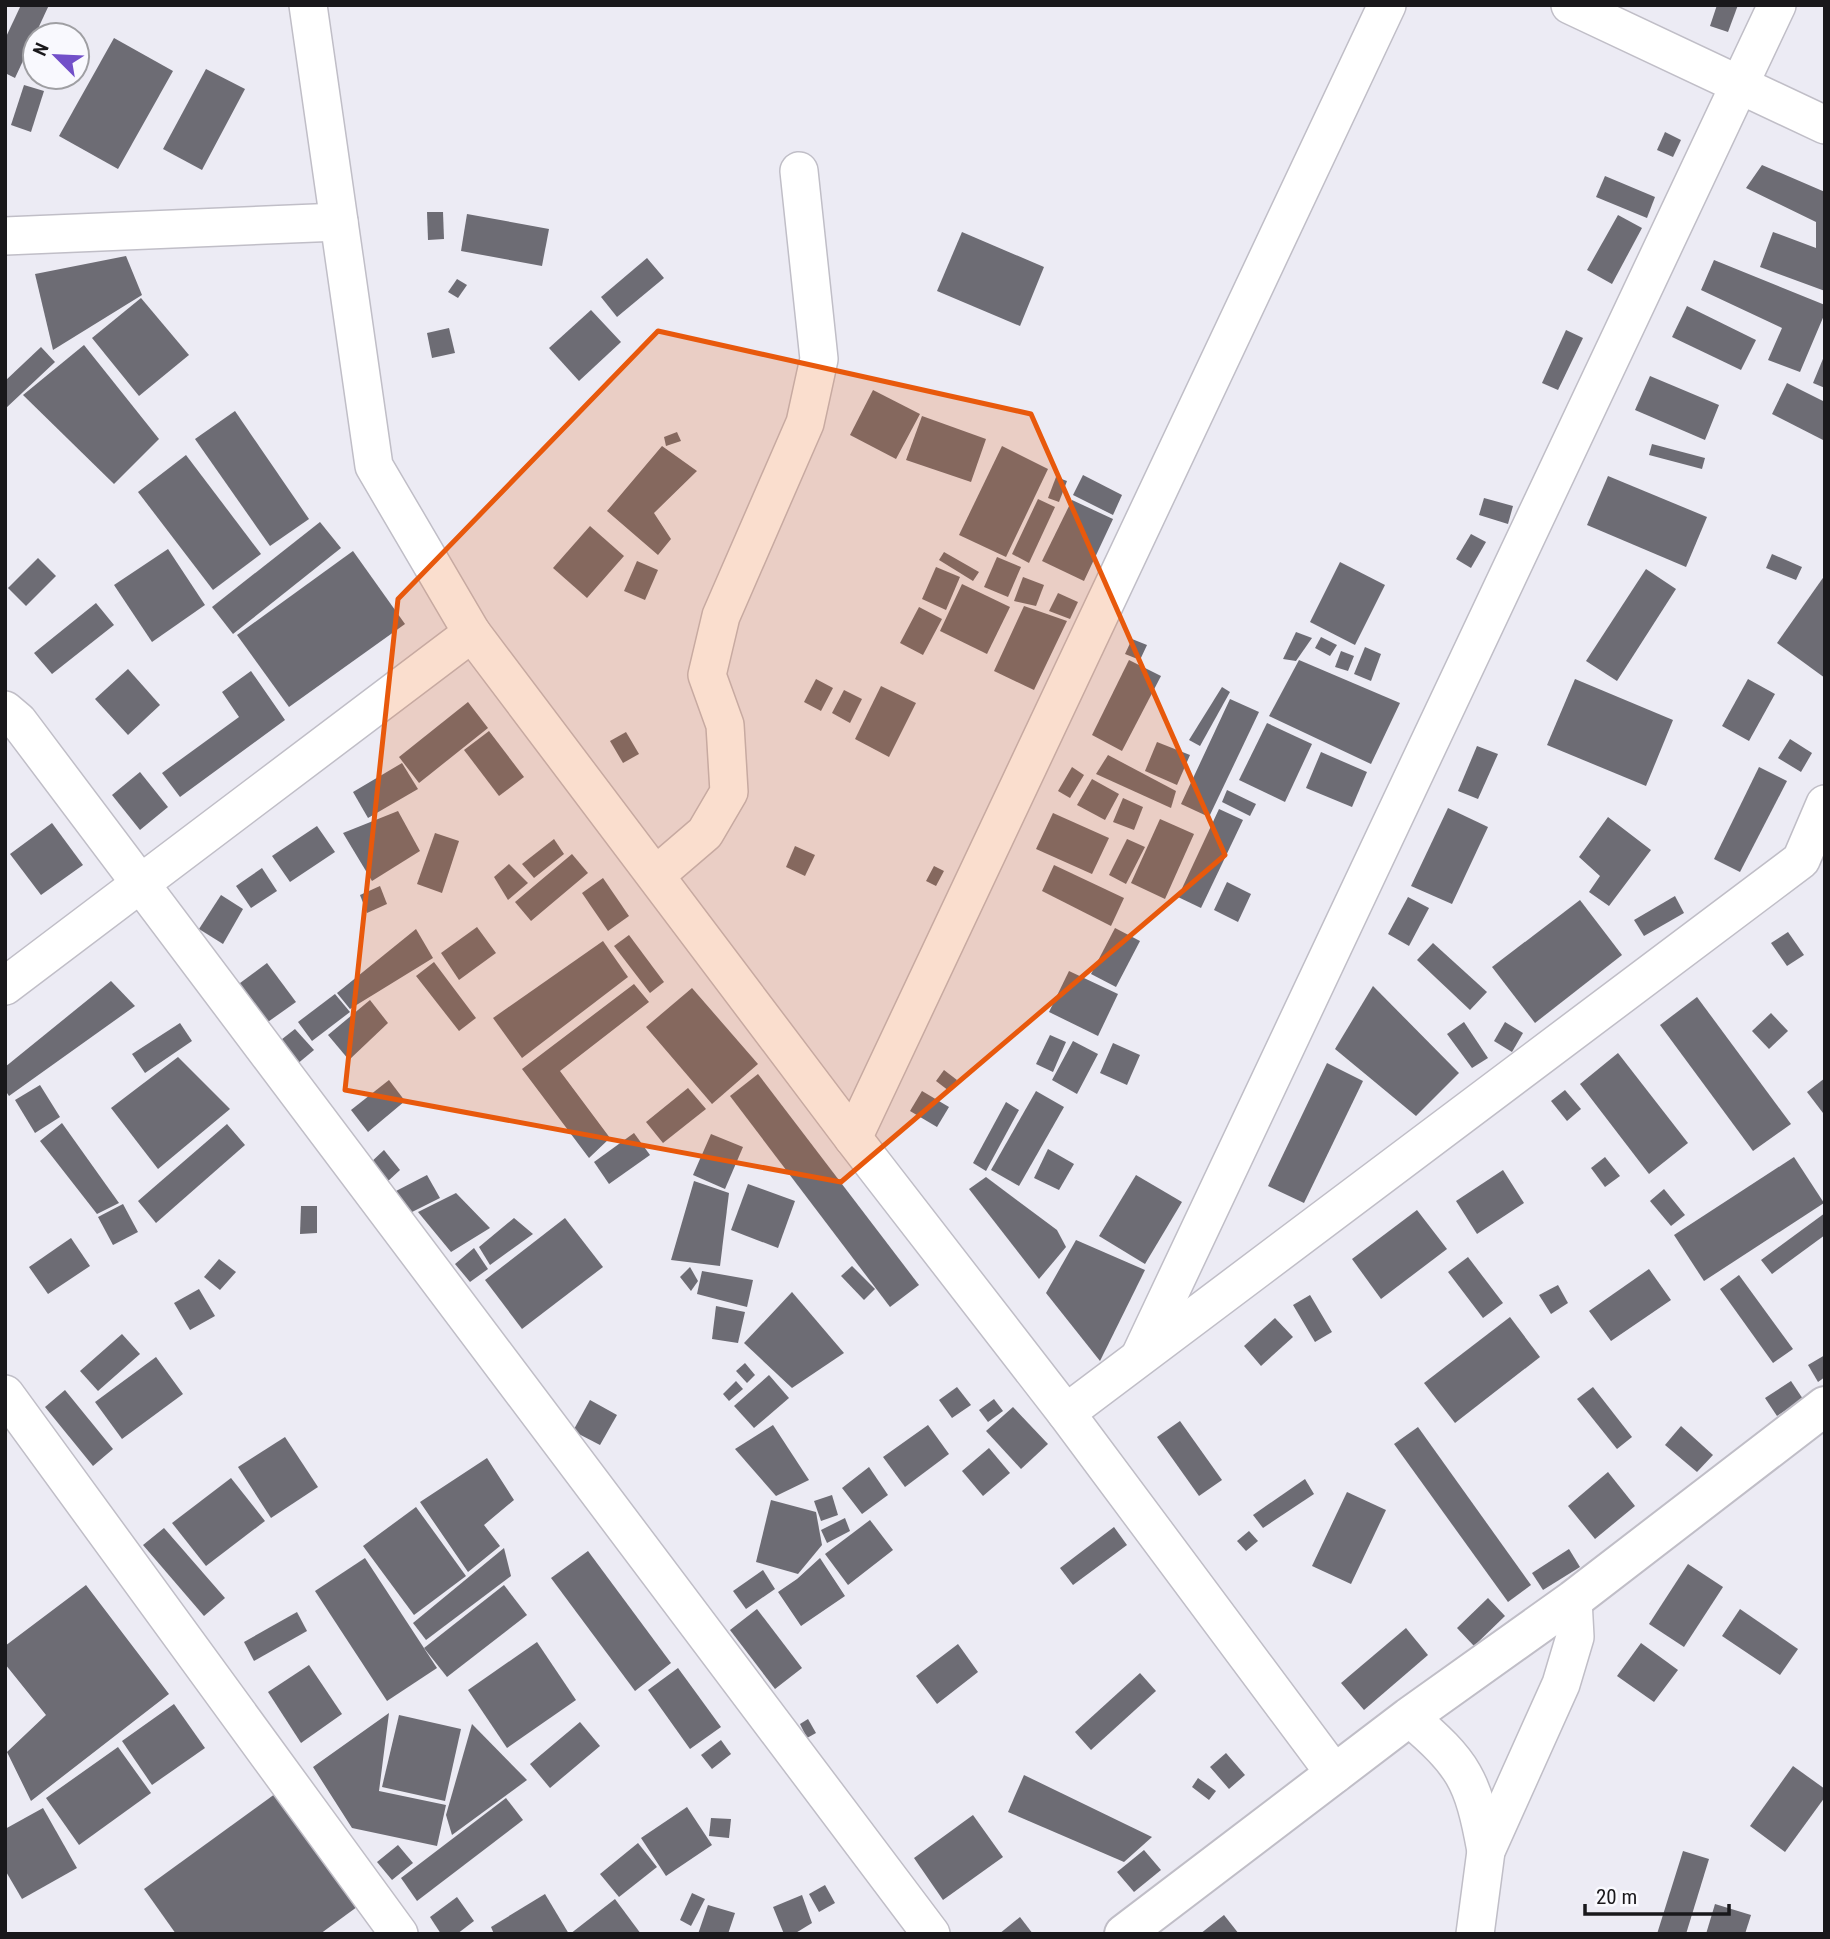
<svg xmlns="http://www.w3.org/2000/svg" width="1830" height="1939" viewBox="0 0 1830 1939" font-family="'Roboto Condensed',sans-serif">
  <style>
    .building { fill: #6d6c74 }
    .lines { fill: none; stroke-linecap: round; stroke-linejoin: round }
    .minor-casing { stroke: #c0bec7; stroke-width: 40 }
    .tertiary-casing { stroke: #c0bec7; stroke-width: 42 }
    .minor { stroke: #fff; stroke-width: 37 }
    .tertiary { stroke: #fff; stroke-width: 38 }
    .marked { fill: #e8590c; fill-opacity: 0.2; stroke: #e8590c; stroke-width: 5; stroke-linejoin: round }
  </style>
  <rect width="100%" height="100%" fill="#ecebf4"/>
  <!-- building -->
  <g class="building">
    <path d="M21 5H49L15 78 5 73V39Z"/>
    <path d="M1717 5H1738L1728 32 1710 26Z"/>
    <path d="M114 38 173 71 118 169 59 136Z"/>
    <path d="M206 69 245 89 202 170 163 149Z"/>
    <path d="M24 85 44 91 31 132 11 125Z"/>
    <path d="M1665 132 1681 140 1673 157 1657 150Z"/>
    <path d="M1762 165 1825 192V291L1760 267 1773 232 1816 248V222L1746 188Z"/>
    <path d="M1605 176 1655 197 1647 218 1596 197Z"/>
    <path d="M427 212H443L444 239 428 240Z"/>
    <path d="M467 214 549 229 542 266 461 251Z"/>
    <path d="M1618 215 1642 228 1612 284 1587 270Z"/>
    <path d="M962 232 1044 267 1020 326 937 291Z"/>
    <path d="M126 256 142 295 53 350 35 274Z"/>
    <path d="M647 258 664 278 617 317 601 297Z"/>
    <path d="M1714 260 1825 305V313L1800 372 1768 360 1782 328 1701 290Z"/>
    <path d="M457 279 467 285 458 298 448 292Z"/>
    <path d="M141 298 189 355 139 396 92 338Z"/>
    <path d="M1687 306 1756 340 1741 370 1672 337Z"/>
    <path d="M591 310 621 342 579 381 549 348Z"/>
    <path d="M449 328 455 353 432 358 427 333Z"/>
    <path d="M1566 330 1583 338 1558 390 1542 383Z"/>
    <path d="M84 345 159 439 114 484 23 395Z"/>
    <path d="M41 347 55 362 5 409V381Z"/>
    <path d="M1825 354V388L1813 383Z"/>
    <path d="M1650 376 1719 405 1705 440 1635 410Z"/>
    <path d="M1787 383 1825 402V441L1772 414Z"/>
    <path d="M873 390 920 414 896 459 850 435Z"/>
    <path d="M235 411 309 519 270 546 195 439Z"/>
    <path d="M922 416 986 439 971 482 906 460Z"/>
    <path d="M677 432 681 441 666 446 664 437Z"/>
    <path d="M1652 444 1705 458 1702 469 1649 455Z"/>
    <path d="M662 446 697 471 654 513 671 539 658 555 607 511Z"/>
    <path d="M1002 446 1048 469 1006 557 959 535Z"/>
    <path d="M186 455 261 554 213 590 138 492Z"/>
    <path d="M1083 475 1122 495 1113 515 1073 495Z"/>
    <path d="M1608 476 1707 517 1686 567 1587 525Z"/>
    <path d="M1056 477 1067 481 1059 502 1048 498Z"/>
    <path d="M1484 498 1513 506 1508 524 1479 515Z"/>
    <path d="M1038 499 1055 507 1029 563 1012 554Z"/>
    <path d="M1072 500 1113 519 1084 581 1042 561Z"/>
    <path d="M320 522 341 548 233 634 212 607Z"/>
    <path d="M590 526 624 556 587 598 553 568Z"/>
    <path d="M1471 534 1486 542 1471 568 1456 559Z"/>
    <path d="M168 549 205 605 152 642 114 585Z"/>
    <path d="M353 551 405 624 289 707 237 635Z"/>
    <path d="M944 552 979 572 973 581 939 560Z"/>
    <path d="M1772 554 1802 567 1796 580 1766 568Z"/>
    <path d="M997 557 1021 567 1008 597 984 587Z"/>
    <path d="M38 558 56 576 26 606 8 588Z"/>
    <path d="M637 561 658 570 645 600 624 591Z"/>
    <path d="M1340 562 1385 585 1355 645 1310 622Z"/>
    <path d="M936 567 960 577 946 610 922 599Z"/>
    <path d="M1646 569 1676 589 1617 681 1586 661Z"/>
    <path d="M1825 575V678L1777 643Z"/>
    <path d="M1023 577 1044 585 1036 606 1014 601Z"/>
    <path d="M962 584 1010 607 987 654 940 631Z"/>
    <path d="M1058 593 1078 602 1070 619 1049 611Z"/>
    <path d="M96 603 114 625 52 674 34 653Z"/>
    <path d="M1024 606 1067 621 1034 690 994 671Z"/>
    <path d="M919 607 942 619 923 655 900 643Z"/>
    <path d="M1296 632 1312 638 1296 661 1283 659Z"/>
    <path d="M1321 637 1337 645 1330 656 1315 648Z"/>
    <path d="M1132 639 1147 645 1140 660 1125 654Z"/>
    <path d="M1365 647 1381 654 1371 681 1354 674Z"/>
    <path d="M1341 651 1354 656 1348 671 1335 667Z"/>
    <path d="M1129 660 1161 676 1122 751 1092 735Z"/>
    <path d="M1299 660 1400 703 1371 764 1269 716Z"/>
    <path d="M128 669 160 705 128 735 95 699Z"/>
    <path d="M251 671 285 720 180 797 162 773 239 717 222 692Z"/>
    <path d="M816 679 833 688 821 711 804 702Z"/>
    <path d="M1575 679 1673 720 1646 786 1547 745Z"/>
    <path d="M1748 679 1775 694 1749 741 1722 726Z"/>
    <path d="M881 686 916 703 889 757 855 739Z"/>
    <path d="M1222 687 1230 692 1200 746 1189 740Z"/>
    <path d="M844 690 862 699 850 723 832 713Z"/>
    <path d="M1230 699 1259 712 1209 817 1181 804Z"/>
    <path d="M468 702 488 728 419 783 399 757Z"/>
    <path d="M1267 723 1312 744 1285 802 1239 780Z"/>
    <path d="M489 731 524 777 499 796 464 750Z"/>
    <path d="M626 732 639 754 623 763 610 741Z"/>
    <path d="M1790 739 1812 753 1801 772 1778 758Z"/>
    <path d="M1157 742 1190 755 1177 785 1145 771Z"/>
    <path d="M1477 746 1498 754 1478 799 1458 791Z"/>
    <path d="M1321 752 1367 772 1352 807 1306 788Z"/>
    <path d="M1108 755 1176 791 1171 808 1096 774Z"/>
    <path d="M402 763 418 789 368 818 353 792Z"/>
    <path d="M1072 767 1084 775 1070 798 1058 791Z"/>
    <path d="M1759 767 1787 781 1740 872 1714 859Z"/>
    <path d="M140 772 168 807 140 830 112 795Z"/>
    <path d="M1092 779 1119 794 1105 820 1077 805Z"/>
    <path d="M1227 790 1256 804 1250 816 1222 802Z"/>
    <path d="M1123 798 1143 807 1134 830 1113 822Z"/>
    <path d="M1448 808 1488 827 1452 904 1411 886Z"/>
    <path d="M1219 809 1243 820 1201 908 1178 897Z"/>
    <path d="M398 811 420 851 372 881 343 833Z"/>
    <path d="M1053 813 1109 838 1092 874 1036 849Z"/>
    <path d="M1608 817 1651 850 1609 906 1589 892 1600 876 1579 857Z"/>
    <path d="M1160 819 1194 834 1165 899 1131 883Z"/>
    <path d="M52 823 83 865 41 895 10 854Z"/>
    <path d="M317 826 335 852 290 882 272 856Z"/>
    <path d="M435 833 459 841 442 893 417 884Z"/>
    <path d="M554 839 564 854 534 878 522 864Z"/>
    <path d="M1127 839 1145 847 1126 884 1109 875Z"/>
    <path d="M795 846 815 855 805 876 786 867Z"/>
    <path d="M572 854 588 873 531 921 515 902Z"/>
    <path d="M509 864 528 883 508 900 494 877Z"/>
    <path d="M1054 865 1124 898 1111 926 1042 891Z"/>
    <path d="M934 866 944 871 936 886 926 881Z"/>
    <path d="M262 868 277 891 251 908 236 886Z"/>
    <path d="M603 878 629 916 608 931 582 893Z"/>
    <path d="M1227 882 1251 894 1238 922 1214 910Z"/>
    <path d="M380 886 387 904 367 913 360 895Z"/>
    <path d="M221 895 243 909 223 944 199 929Z"/>
    <path d="M1675 896 1684 913 1644 936 1634 920Z"/>
    <path d="M1408 897 1429 908 1409 946 1388 934Z"/>
    <path d="M1580 900 1622 955 1535 1023 1492 967Z"/>
    <path d="M477 927 496 953 459 980 441 953Z"/>
    <path d="M1115 928 1140 941 1116 987 1091 974Z"/>
    <path d="M416 929 433 958 350 1009 337 993Z"/>
    <path d="M1788 932 1804 955 1787 966 1771 943Z"/>
    <path d="M629 935 664 982 650 993 614 946Z"/>
    <path d="M603 941 628 977 522 1058 493 1018Z"/>
    <path d="M1433 943 1487 992 1470 1010 1417 960Z"/>
    <path d="M434 962 476 1018 459 1031 416 976Z"/>
    <path d="M267 963 296 1002 265 1024 236 986Z"/>
    <path d="M1069 971 1118 994 1098 1036 1049 1012Z"/>
    <path d="M111 981 135 1006 9 1096 5 1090V1067Z"/>
    <path d="M634 984 649 1002 560 1071 610 1138 589 1158 522 1069Z"/>
    <path d="M1373 986 1459 1073 1416 1116 1335 1049Z"/>
    <path d="M692 988 758 1064 712 1104 646 1027Z"/>
    <path d="M335 994 350 1012 312 1041 298 1022Z"/>
    <path d="M1697 997 1791 1124 1753 1151 1660 1025Z"/>
    <path d="M370 1000 388 1023 349 1060 328 1035Z"/>
    <path d="M1771 1013 1788 1031 1769 1049 1752 1031Z"/>
    <path d="M1464 1022 1488 1058 1472 1068 1447 1034Z"/>
    <path d="M1505 1022 1523 1033 1512 1052 1494 1041Z"/>
    <path d="M180 1023 192 1041 145 1073 132 1054Z"/>
    <path d="M295 1029 314 1050 296 1065 277 1043Z"/>
    <path d="M1050 1035 1066 1042 1053 1072 1036 1064Z"/>
    <path d="M1073 1041 1098 1054 1077 1094 1052 1080Z"/>
    <path d="M1113 1043 1140 1055 1127 1085 1100 1073Z"/>
    <path d="M1618 1053 1688 1143 1649 1174 1580 1084Z"/>
    <path d="M178 1057 230 1109 158 1169 111 1108Z"/>
    <path d="M1327 1063 1363 1081 1304 1203 1268 1186Z"/>
    <path d="M944 1070 957 1080 949 1091 936 1081Z"/>
    <path d="M758 1074 919 1285 890 1307 730 1096Z"/>
    <path d="M1825 1078V1112L1823 1113 1807 1092Z"/>
    <path d="M389 1080 405 1101 368 1132 351 1110Z"/>
    <path d="M40 1085 60 1117 35 1133 15 1100Z"/>
    <path d="M688 1088 706 1109 663 1143 646 1122Z"/>
    <path d="M1565 1090 1581 1109 1567 1121 1551 1101Z"/>
    <path d="M922 1091 949 1107 937 1127 910 1111Z"/>
    <path d="M1036 1091 1064 1107 1019 1186 991 1170Z"/>
    <path d="M1006 1102 1019 1110 986 1171 973 1163Z"/>
    <path d="M62 1123 119 1203 97 1214 40 1141Z"/>
    <path d="M227 1124 245 1145 156 1223 138 1201Z"/>
    <path d="M634 1133 650 1155 609 1184 594 1162Z"/>
    <path d="M711 1134 743 1147 725 1189 693 1175Z"/>
    <path d="M1048 1149 1074 1164 1059 1190 1034 1178Z"/>
    <path d="M384 1150 400 1170 387 1182 369 1164Z"/>
    <path d="M1605 1157 1620 1176 1605 1187 1591 1168Z"/>
    <path d="M1794 1157 1824 1203 1704 1281 1674 1235Z"/>
    <path d="M1503 1170 1524 1203 1477 1234 1456 1201Z"/>
    <path d="M427 1175 440 1198 408 1214 396 1191Z"/>
    <path d="M1136 1175 1182 1202 1145 1264 1099 1236Z"/>
    <path d="M986 1177 1057 1230 1066 1247 1039 1279 969 1189Z"/>
    <path d="M694 1181 729 1193 720 1266 671 1260Z"/>
    <path d="M748 1184 795 1201 778 1248 731 1230Z"/>
    <path d="M1664 1189 1685 1215 1671 1226 1650 1201Z"/>
    <path d="M456 1193 490 1228 451 1252 418 1212Z"/>
    <path d="M123 1204 138 1232 113 1245 98 1217Z"/>
    <path d="M301 1206H317V1233L300 1234Z"/>
    <path d="M1417 1210 1447 1249 1381 1299 1352 1259Z"/>
    <path d="M1825 1213V1235L1772 1274 1761 1260Z"/>
    <path d="M514 1218 533 1234 490 1265 479 1247Z"/>
    <path d="M565 1218 603 1267 522 1329 485 1280Z"/>
    <path d="M71 1238 90 1266 48 1294 29 1267Z"/>
    <path d="M1076 1240 1145 1270 1100 1361 1046 1293Z"/>
    <path d="M474 1248 488 1269 470 1282 455 1264Z"/>
    <path d="M1468 1257 1503 1303 1483 1318 1448 1272Z"/>
    <path d="M219 1259 236 1272 220 1290 204 1277Z"/>
    <path d="M852 1266 875 1289 864 1300 841 1276Z"/>
    <path d="M690 1267 698 1281 691 1291 680 1277Z"/>
    <path d="M1649 1269 1671 1300 1611 1341 1589 1311Z"/>
    <path d="M702 1271 753 1280 747 1307 697 1294Z"/>
    <path d="M1739 1275 1793 1349 1773 1363 1720 1289Z"/>
    <path d="M1558 1285 1568 1303 1551 1314 1539 1295Z"/>
    <path d="M199 1289 215 1316 190 1330 174 1303Z"/>
    <path d="M792 1292 844 1353 792 1388 744 1343Z"/>
    <path d="M1310 1295 1332 1332 1315 1342 1293 1305Z"/>
    <path d="M716 1306 745 1312 738 1343 712 1339Z"/>
    <path d="M1510 1317 1540 1357 1455 1423 1424 1383Z"/>
    <path d="M1275 1318 1293 1337 1261 1366 1244 1346Z"/>
    <path d="M122 1334 140 1354 98 1391 80 1371Z"/>
    <path d="M1825 1355V1377L1818 1382 1808 1365Z"/>
    <path d="M156 1357 183 1394 122 1439 95 1402Z"/>
    <path d="M745 1363 755 1375 747 1383 736 1371Z"/>
    <path d="M769 1375 789 1398 754 1428 734 1406Z"/>
    <path d="M736 1381 743 1389 729 1401 723 1394Z"/>
    <path d="M1791 1381 1803 1399 1777 1416 1765 1398Z"/>
    <path d="M957 1387 971 1405 952 1418 939 1400Z"/>
    <path d="M1593 1387 1632 1437 1617 1449 1577 1399Z"/>
    <path d="M65 1390 113 1449 93 1466 45 1407Z"/>
    <path d="M994 1399 1003 1411 988 1422 979 1410Z"/>
    <path d="M590 1400 617 1415 600 1445 573 1431Z"/>
    <path d="M1013 1407 1048 1444 1021 1469 986 1431Z"/>
    <path d="M1180 1421 1222 1480 1199 1496 1157 1437Z"/>
    <path d="M773 1425 809 1480 776 1496 735 1449Z"/>
    <path d="M928 1425 949 1454 905 1487 883 1457Z"/>
    <path d="M1681 1426 1713 1455 1697 1472 1665 1445Z"/>
    <path d="M1418 1427 1531 1585 1508 1602 1394 1444Z"/>
    <path d="M285 1437 318 1487 271 1518 238 1467Z"/>
    <path d="M989 1448 1010 1473 983 1496 962 1471Z"/>
    <path d="M487 1458 514 1500 484 1525 500 1546 468 1572 420 1502Z"/>
    <path d="M869 1467 888 1495 862 1514 842 1488Z"/>
    <path d="M1608 1472 1635 1506 1595 1539 1568 1506Z"/>
    <path d="M231 1478 265 1521 206 1566 172 1523Z"/>
    <path d="M1305 1479 1314 1494 1263 1528 1253 1515Z"/>
    <path d="M1347 1492 1386 1510 1351 1584 1312 1566Z"/>
    <path d="M832 1495 838 1515 821 1521 814 1501Z"/>
    <path d="M771 1500 816 1512 822 1545 798 1574 756 1562Z"/>
    <path d="M416 1507 466 1576 414 1615 363 1546Z"/>
    <path d="M845 1518 850 1531 827 1543 821 1530Z"/>
    <path d="M870 1520 893 1550 848 1585 825 1554Z"/>
    <path d="M1114 1527 1127 1545 1073 1585 1060 1568Z"/>
    <path d="M164 1528 225 1598 204 1616 143 1545Z"/>
    <path d="M1249 1531 1258 1541 1246 1551 1237 1541Z"/>
    <path d="M504 1548 511 1576 426 1640 413 1623Z"/>
    <path d="M1569 1549 1580 1567 1543 1590 1532 1573Z"/>
    <path d="M588 1551 671 1663 635 1691 551 1578Z"/>
    <path d="M365 1558 437 1668 387 1701 315 1591Z"/>
    <path d="M820 1558 845 1596 801 1626 778 1592 797 1579Z"/>
    <path d="M1688 1564 1723 1587 1684 1647 1649 1624Z"/>
    <path d="M763 1570 775 1589 746 1609 733 1591Z"/>
    <path d="M86 1585 169 1694 31 1801 7 1752 46 1715 5 1664V1646Z"/>
    <path d="M504 1585 527 1615 447 1677 424 1648Z"/>
    <path d="M1488 1598 1505 1616 1474 1646 1457 1628Z"/>
    <path d="M757 1609 802 1668 775 1689 730 1630Z"/>
    <path d="M1740 1609 1798 1649 1780 1675 1722 1636Z"/>
    <path d="M297 1612 307 1631 254 1661 244 1642Z"/>
    <path d="M1406 1628 1428 1655 1364 1710 1341 1683Z"/>
    <path d="M537 1642 576 1700 507 1748 468 1690Z"/>
    <path d="M1641 1643 1678 1670 1654 1702 1617 1676Z"/>
    <path d="M958 1644 978 1672 937 1704 916 1676Z"/>
    <path d="M309 1665 342 1714 301 1743 268 1692Z"/>
    <path d="M678 1668 721 1727 690 1749 648 1690Z"/>
    <path d="M1140 1673 1156 1691 1091 1750 1075 1732Z"/>
    <path d="M174 1704 205 1748 152 1785 122 1741Z"/>
    <path d="M389 1713 379 1791 446 1805 437 1846 352 1828 313 1767Z"/>
    <path d="M399 1715 461 1729 445 1801 382 1787Z"/>
    <path d="M808 1719 816 1733 807 1738 800 1724Z"/>
    <path d="M580 1722 600 1746 550 1788 530 1764Z"/>
    <path d="M472 1724 527 1780 452 1835 446 1815Z"/>
    <path d="M721 1740 731 1754 712 1769 701 1755Z"/>
    <path d="M118 1747 151 1793 79 1845 46 1798Z"/>
    <path d="M1226 1753 1245 1775 1229 1789 1210 1767Z"/>
    <path d="M1793 1766 1825 1789V1797L1785 1852 1750 1826Z"/>
    <path d="M1024 1775 1152 1837 1124 1862 1008 1812Z"/>
    <path d="M1198 1778 1216 1791 1209 1800 1192 1787Z"/>
    <path d="M279 1791 361 1904 320 1934H176L144 1889Z"/>
    <path d="M506 1798 523 1820 417 1901 401 1878Z"/>
    <path d="M687 1807 712 1845 666 1876 641 1838Z"/>
    <path d="M43 1808 77 1868 22 1899 5 1870V1829Z"/>
    <path d="M973 1815 1003 1857 943 1900 914 1858Z"/>
    <path d="M711 1818 731 1819 729 1838 709 1836Z"/>
    <path d="M638 1843 657 1867 619 1897 600 1874Z"/>
    <path d="M398 1845 413 1863 392 1880 377 1862Z"/>
    <path d="M1144 1850 1161 1870 1134 1892 1117 1872Z"/>
    <path d="M1683 1851 1709 1859 1686 1934H1657Z"/>
    <path d="M825 1885 835 1903 819 1912 809 1894Z"/>
    <path d="M692 1893 705 1899 691 1926 680 1920Z"/>
    <path d="M545 1894 569 1934H494L491 1927Z"/>
    <path d="M802 1895 812 1923 794 1934H784L773 1907Z"/>
    <path d="M457 1897 474 1921 457 1934H441L430 1917Z"/>
    <path d="M615 1899 641 1934H570Z"/>
    <path d="M1715 1904 1751 1915 1745 1934H1706Z"/>
    <path d="M708 1905 735 1913 728 1934H698Z"/>
    <path d="M1224 1915 1239 1934H1200Z"/>
    <path d="M1020 1917 1033 1934H999Z"/>
  </g>
  <g class="lines">
    <defs>
      <g id="minor">
        <path d="M308 5 374 466 472 633 853 1138 1066 1413 1335 1774"/>
        <path d="M1570 5 1825 125"/>
        <path d="M5 236 339 222"/>
        <path d="M5 710 18 721 931 1934"/>
        <path d="M656 875 705 833 729 792 725 725 707 675 721 616 805 423 819 359 799 171"/>
        <path d="M5 986 472 633"/>
        <path d="M853 1138 1387 5"/>
        <path d="M1140 1356 1777 5"/>
        <path d="M5 1394 399 1934"/>
        <path d="M1066 1413 1801 860 1825 804"/>
        <path d="M1409 1717C1464 1764 1473 1779 1486 1851"/>
        <path d="M1475 1934 1486 1851 1561 1684 1575 1637 1573 1600"/>
      </g>
      <path id="tertiary" d="M1124 1934 1409 1717 1573 1600 1825 1406"/>
    </defs>
    <!-- minor casing -->
    <use href="#minor" class="minor-casing"/>
    <!-- tertiary casing -->
    <use href="#tertiary" class="tertiary-casing"/>
    <!-- minor -->
    <use href="#minor" class="minor"/>
    <!-- tertiary -->
    <use href="#tertiary" class="tertiary"/>
  </g>
  <!-- marked area -->
  <path class="marked" d="M658 331 1031 414 1225 855 841 1182 345 1090 398 599Z"/>
  <!-- border -->
  <rect width="1830" height="1939" fill="none" stroke="#19181b" stroke-width="14"/>
  <!-- north arrow -->
  <g transform="translate(56 56) rotate(294)"><circle r="33" fill="#f9f9fe" stroke="#9f9fa3" stroke-width="2"/>
  <path d="M0-5L12 26L0 18L-12 26Z" fill="#7250c9"/>
  <text y="-10" font-size="19" font-weight="bold" text-anchor="middle" fill="#19181b">N</text>
  </g>
  <!-- scale -->
  <path d="M1585 1904v10h144v-10" fill="none" stroke="#19181b" stroke-width="3.5"/>
  <text x="1596" y="1904" font-size="21" fill="#19181b" stroke="#f9f9fe" stroke-width="5" paint-order="stroke">20 m</text>
</svg>
